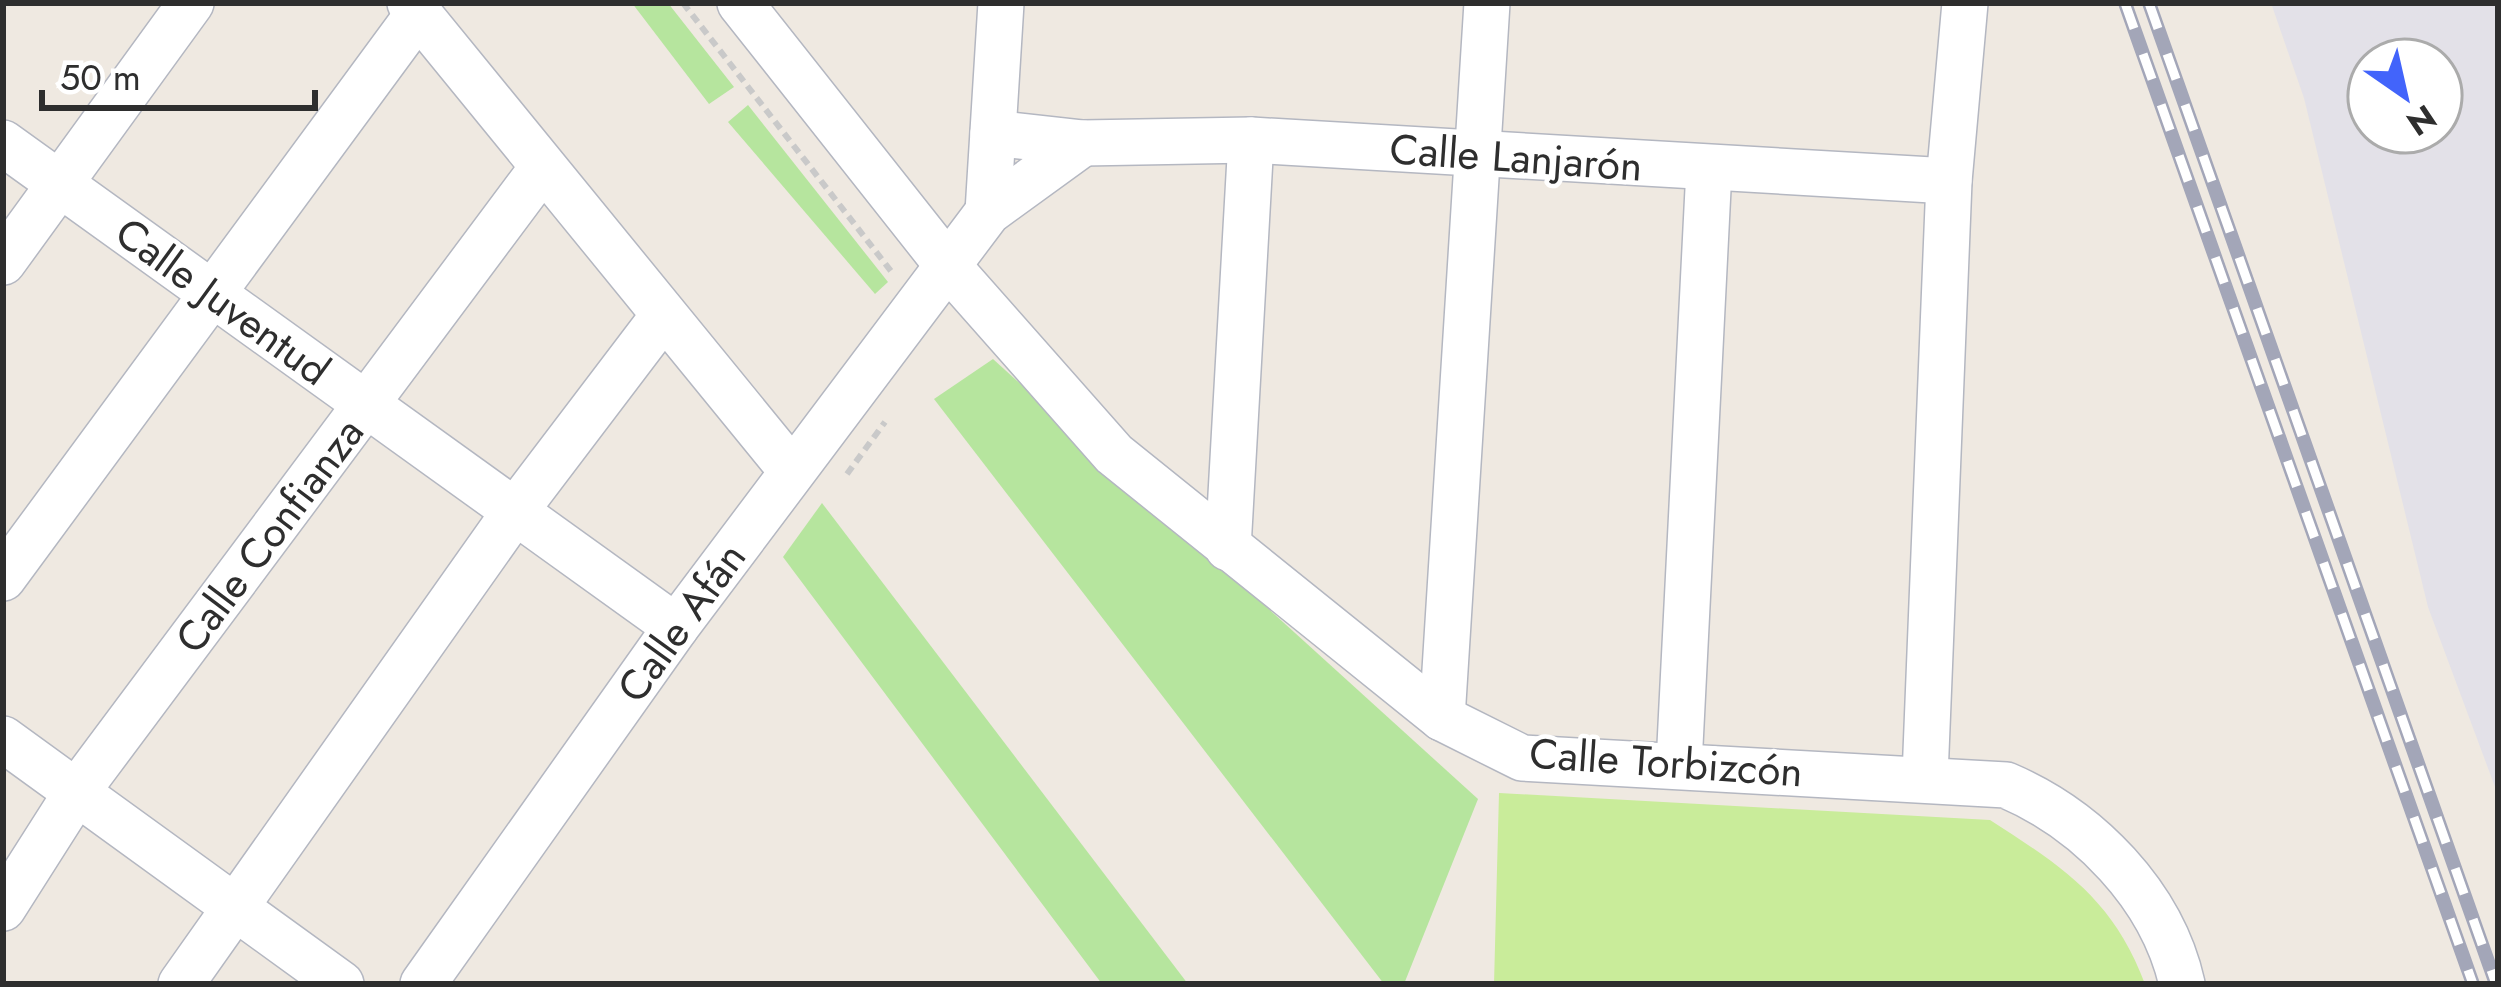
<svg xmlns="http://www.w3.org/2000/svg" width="2501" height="987" viewBox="0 0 2501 987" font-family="Jost,sans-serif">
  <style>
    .industrial { fill: #e3e1e8; fill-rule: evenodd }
    .green { fill: #b6e59e }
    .pitch { fill: #c9ec9a }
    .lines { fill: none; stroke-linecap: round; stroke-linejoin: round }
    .minor-casing { stroke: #b4b7c1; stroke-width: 48 }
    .path { stroke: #c9c9c9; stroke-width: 6; stroke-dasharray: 9 6; stroke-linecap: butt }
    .minor { stroke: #fff; stroke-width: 45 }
    .rail-casing { stroke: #a3a6b8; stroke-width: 14 }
    .rail { stroke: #fff; stroke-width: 9; stroke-dasharray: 27; stroke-linecap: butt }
    .labels { text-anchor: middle; stroke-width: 9; stroke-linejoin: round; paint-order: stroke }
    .street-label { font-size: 42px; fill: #2e2e2e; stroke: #fff }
  </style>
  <rect width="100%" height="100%" fill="#efe9e1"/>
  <!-- industrial -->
  <path class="industrial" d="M2271 3H2498V795L2428 607 2304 98ZM2369 60H2441V132H2369Z"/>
  <!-- green -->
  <g class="green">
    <path d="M632 3H668L734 87 709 104Z"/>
    <path d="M748 105 888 282 875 294 728 122Z"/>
    <path d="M993 359 1478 799 1404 984H1384L934 399Z"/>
    <path d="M822 503 1188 984H1102L783 557Z"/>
  </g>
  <!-- pitch -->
  <path class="pitch" d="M1499 793 1990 820C2063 867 2113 899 2145 984H1494Z"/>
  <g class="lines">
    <defs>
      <g id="minor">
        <path d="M410 3 792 471"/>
        <path d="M740 3 948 266 1114 454 1442 718 1522 758 2006 785C2088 820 2162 895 2182 984"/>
        <path d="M993 133 1083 143 1251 140 1949 181"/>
        <path d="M3 143 676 627"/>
        <path d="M988 212 1001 3"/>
        <path d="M3 262 191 3"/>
        <path d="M1228 548 1251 140"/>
        <path d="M3 578 418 14"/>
        <path d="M1442 718 1487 3"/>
        <path d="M3 739 341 984"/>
        <path d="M1679 765 1709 169"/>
        <path d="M1925 777 1949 181 1965 3"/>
        <path d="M3 908 78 790 543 167"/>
        <path d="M181 984 516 510 664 315"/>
        <path d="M423 984 676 627 988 212 1083 143"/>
      </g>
    </defs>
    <!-- minor casing -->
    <use href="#minor" class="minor-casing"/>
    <!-- path -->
    <g class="path">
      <path d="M683 3 894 275"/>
      <path d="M847 474 885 422"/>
    </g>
    <!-- minor -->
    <use href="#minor" class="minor"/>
    <defs>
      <g id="rail">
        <path d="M2125 3 2473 984"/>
        <path d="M2149 3 2496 984"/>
      </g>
    </defs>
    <!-- rail casing -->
    <use href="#rail" class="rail-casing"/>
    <!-- rail -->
    <use href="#rail" class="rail"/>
  </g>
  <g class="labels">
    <!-- street labels -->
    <g class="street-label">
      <text transform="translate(1516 157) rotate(4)" y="15">Calle Lanjarón</text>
      <text transform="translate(223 301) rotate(36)" y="15">Calle Juventud</text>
      <text transform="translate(269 535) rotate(-53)" y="15">Calle Confianza</text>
      <text transform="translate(681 622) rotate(-54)" y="15">Calle Afán</text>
      <text transform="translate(1666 762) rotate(4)" y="15">Calle Torbizcón</text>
    </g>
  </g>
  <!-- border -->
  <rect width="2501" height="987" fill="none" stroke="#2e2e2e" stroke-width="12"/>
  <!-- north arrow -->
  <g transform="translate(2405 96) rotate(146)"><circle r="57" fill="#ffffff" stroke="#ababab" stroke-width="3"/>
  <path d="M0-9L21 45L0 30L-21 45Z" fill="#4264fb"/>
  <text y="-18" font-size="33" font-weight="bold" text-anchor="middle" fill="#2e2e2e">N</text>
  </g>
  <!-- scale -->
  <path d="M42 90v18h273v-18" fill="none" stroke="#2e2e2e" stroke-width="6"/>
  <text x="60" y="90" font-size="36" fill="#2e2e2e" stroke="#ffffff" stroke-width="9" paint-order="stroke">50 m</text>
</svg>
